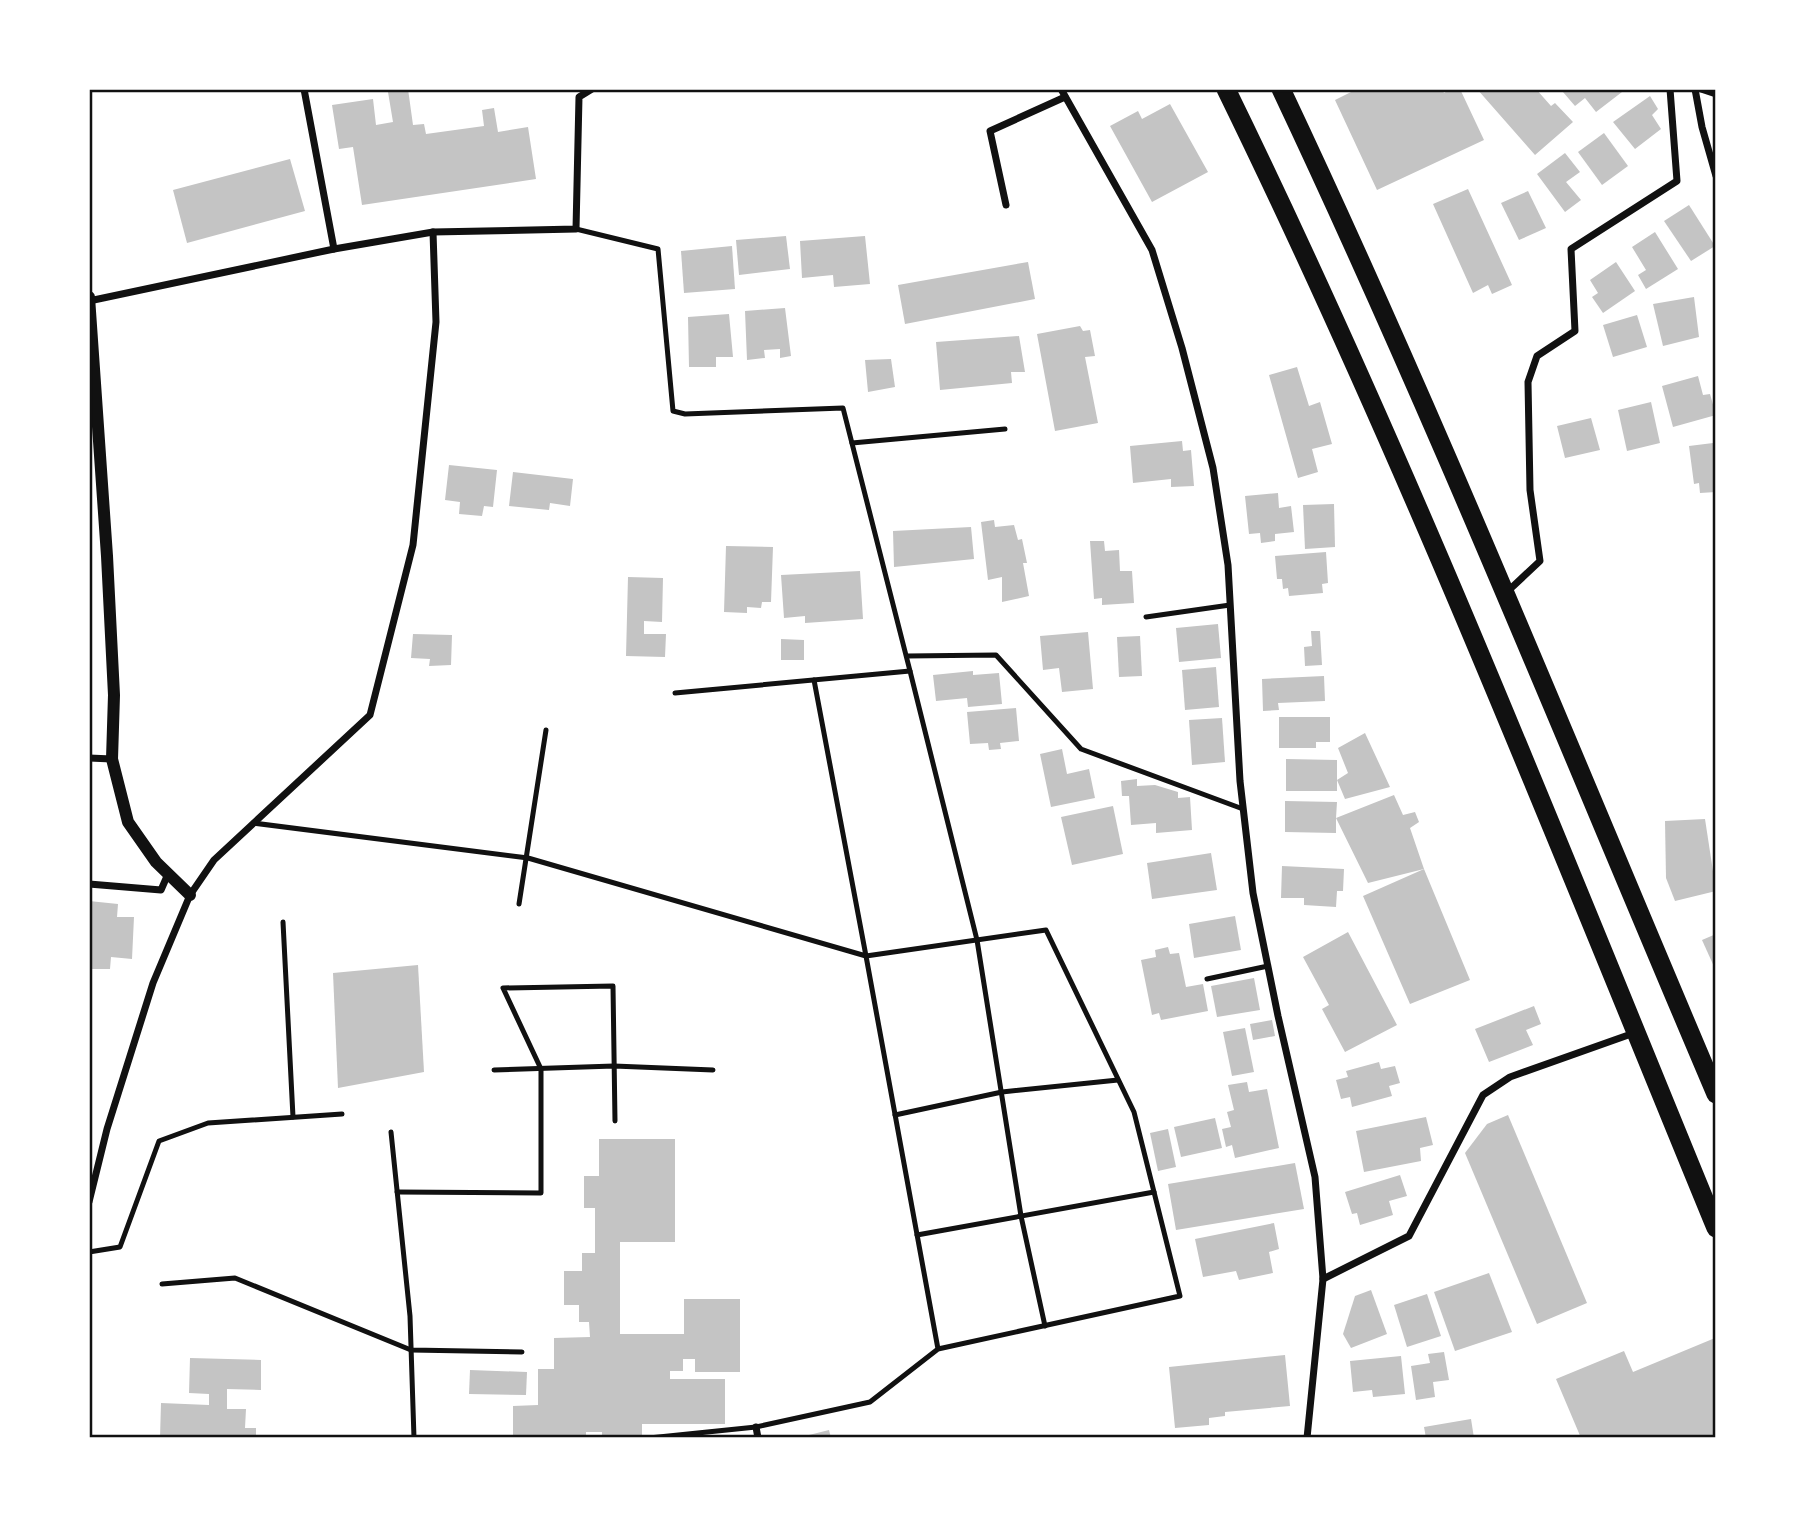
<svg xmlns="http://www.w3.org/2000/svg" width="1805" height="1527" viewBox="0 0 1805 1527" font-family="'PT Sans Narrow',sans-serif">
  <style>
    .building { fill: #c4c4c4 }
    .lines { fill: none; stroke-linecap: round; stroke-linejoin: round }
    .service { stroke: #111; stroke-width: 5 }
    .minor { stroke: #111; stroke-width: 7 }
    .tertiary { stroke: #111; stroke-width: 12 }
    .trunk { stroke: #111; stroke-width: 19 }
    .neatline { fill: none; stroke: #111; stroke-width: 2.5 }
  </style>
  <rect width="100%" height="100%" fill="#fff"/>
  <!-- building -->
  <g class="building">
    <path d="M408 89 413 125 424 124 426 134 484 126 482 110 494 108 498 132 528 127 536 179 362 205 353 147 339 149 332 105 373 99 376 125 393 122 388 92Z"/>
    <path d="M1357 89H1442L1444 93 1451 89H1460L1484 140 1377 190 1335 100Z"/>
    <path d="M1477 89H1536L1551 106 1555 103 1573 122 1535 155Z"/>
    <path d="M1567 89H1620L1622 92 1596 112 1585 98 1575 106 1563 92Z"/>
    <path d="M1650 96 1658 109 1652 115 1661 129 1635 149 1613 122Z"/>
    <path d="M1170 104 1208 172 1152 202 1110 126 1138 111 1142 119Z"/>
    <path d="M1604 133 1628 166 1602 185 1578 152Z"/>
    <path d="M1565 153 1580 172 1566 182 1581 200 1565 212 1537 174Z"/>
    <path d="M290 159 305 211 187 243 173 190Z"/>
    <path d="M1468 189 1512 285 1492 294 1488 285 1473 293 1433 204Z"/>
    <path d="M1528 191 1546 228 1519 240 1501 203Z"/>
    <path d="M1689 205 1715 246 1691 261 1664 221Z"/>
    <path d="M1655 232 1678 269 1646 289 1638 275 1646 270 1632 247Z"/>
    <path d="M786 236 790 269 739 275 736 240Z"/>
    <path d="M865 236 870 284 834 287 833 275 802 278 800 241Z"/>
    <path d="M732 246 735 289 684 293 681 251Z"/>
    <path d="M1028 262 1035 299 905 324 898 285Z"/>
    <path d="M1616 262 1635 291 1603 313 1592 297 1598 293 1590 280Z"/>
    <path d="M1694 297 1699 337 1663 346 1653 304Z"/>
    <path d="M785 308 791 356 780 358V349L764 350 765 358 747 360 745 311Z"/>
    <path d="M729 314 733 357H716V367H689L688 317Z"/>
    <path d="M1637 315 1647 347 1613 357 1603 325Z"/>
    <path d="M1080 326 1083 331 1090 330 1095 356 1085 357 1098 423 1055 431 1037 334Z"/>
    <path d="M1019 336 1025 372H1011L1012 383 940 390 936 342Z"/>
    <path d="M891 359 895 387 868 392 865 360Z"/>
    <path d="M1297 367 1309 406 1320 402 1332 444 1312 449 1318 472 1298 478 1269 375Z"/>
    <path d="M1698 376 1703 395 1710 394 1716 415 1673 427 1662 386Z"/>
    <path d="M1651 402 1660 443 1627 451 1618 410Z"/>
    <path d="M1591 418 1600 450 1565 458 1557 426Z"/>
    <path d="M1182 441 1183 451 1191 450 1194 486 1171 487V479L1133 483 1130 446Z"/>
    <path d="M1713 443 1716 492 1700 493 1699 483 1694 484 1689 446Z"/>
    <path d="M449 465 497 470 493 507 484 506 482 516 459 514 460 502 445 500Z"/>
    <path d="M513 472 573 479 570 506 550 503 549 510 509 506Z"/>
    <path d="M1278 493 1279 508 1291 506 1294 532 1275 534V541L1261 543 1260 533 1249 534 1245 496Z"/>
    <path d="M1334 504 1335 547 1305 549 1303 505Z"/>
    <path d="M994 520 995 527 1014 525 1018 540 1022 539 1027 563H1023L1029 596 1002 602V577L988 580 981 522Z"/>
    <path d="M971 527 974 559 894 567 893 531Z"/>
    <path d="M1090 541H1104L1105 551 1119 550 1120 571H1132L1134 603 1102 605V598L1094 599Z"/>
    <path d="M726 546 773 547 771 602H762L761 608 747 607V613L724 612Z"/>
    <path d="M1326 552 1328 583 1322 584 1323 593 1289 596 1288 588 1283 589 1282 579H1277L1275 556Z"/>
    <path d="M860 571 863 619 805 623V616L784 618 781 575Z"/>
    <path d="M628 577 663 578 662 622 644 621V634H666L665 657 626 656Z"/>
    <path d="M1218 624 1221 658 1179 662 1176 628Z"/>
    <path d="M1311 631H1320L1322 665 1305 666 1304 647 1312 646Z"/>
    <path d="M1088 632 1093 689 1062 692 1059 668 1043 670 1040 636Z"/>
    <path d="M413 634 452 635 451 665 429 666 430 659 411 658Z"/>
    <path d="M1140 636 1142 676 1119 677 1117 637Z"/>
    <path d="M781 639 804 640V660H781Z"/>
    <path d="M1216 667 1219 707 1185 710 1182 670Z"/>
    <path d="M973 671V675L999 673 1002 704 968 707 967 698 936 701 933 675Z"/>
    <path d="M1324 676 1325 701 1278 703 1279 710 1263 711 1262 679Z"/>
    <path d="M1016 708 1019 741 1000 743 1001 749 989 750 988 743 970 744 967 712Z"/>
    <path d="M1279 717H1330V742H1316V748H1279Z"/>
    <path d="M1222 718 1225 762 1192 765 1189 720Z"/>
    <path d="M1365 733 1390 787 1345 799 1337 780 1348 773 1338 748Z"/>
    <path d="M1062 749 1067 774 1089 769 1095 798 1051 807 1040 754Z"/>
    <path d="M1286 759 1337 760V791H1286Z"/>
    <path d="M1137 779V786L1155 785 1178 792V798L1190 797 1192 830 1156 833V823L1131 825 1129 796H1122L1121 781Z"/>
    <path d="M1394 795 1403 815 1415 812 1419 822 1410 828 1424 869 1470 980 1410 1004 1363 896 1424 869 1368 883 1336 818V833L1285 832V801L1337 802 1336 818Z"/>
    <path d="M1113 806 1123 854 1072 865 1061 817Z"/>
    <path d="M1705 819 1716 891 1675 901 1666 878 1665 821Z"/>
    <path d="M1211 853 1217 890 1152 899 1147 863Z"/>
    <path d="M1282 866 1344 869 1343 891H1337L1336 907 1304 905V898H1281Z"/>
    <path d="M89 901 118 904 117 917H134L132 959 111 957 110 969H89Z"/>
    <path d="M1235 916 1241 950 1194 958 1189 924Z"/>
    <path d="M1348 932 1397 1025 1345 1052 1322 1009 1329 1005 1303 957Z"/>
    <path d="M1716 934V971L1702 940Z"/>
    <path d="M1168 947 1170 954 1179 953 1186 987 1203 984 1208 1011 1161 1020 1159 1013 1152 1015 1141 960 1156 957 1155 950Z"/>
    <path d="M418 965 424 1072 338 1088 333 973Z"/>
    <path d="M1254 978 1260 1010 1217 1017 1211 986Z"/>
    <path d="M1534 1006 1541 1024 1526 1030 1533 1045 1489 1062 1475 1029Z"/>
    <path d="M1272 1020 1275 1036 1253 1040 1250 1024Z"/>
    <path d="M1245 1028 1254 1072 1232 1076 1223 1032Z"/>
    <path d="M1379 1062 1381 1069 1395 1066 1400 1083 1389 1086 1392 1096 1352 1107 1350 1097 1341 1099 1336 1080 1348 1077 1346 1071Z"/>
    <path d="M1247 1082 1249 1092 1267 1089 1279 1148 1235 1158 1232 1145 1226 1147 1222 1129 1231 1127 1227 1112 1234 1110 1228 1085Z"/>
    <path d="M1508 1115 1587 1303 1537 1324 1465 1153 1487 1124Z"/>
    <path d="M1426 1117 1433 1145 1420 1148 1421 1161 1364 1172 1356 1131Z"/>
    <path d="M1215 1118 1222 1148 1181 1157 1174 1127Z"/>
    <path d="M1168 1129 1176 1167 1158 1171 1150 1133Z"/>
    <path d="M599 1139H675V1242H620V1334H684V1299H740V1372H695V1359H683V1371H670V1379H725V1424H642V1438H602V1432H586V1438H513V1406L538 1405V1369H554V1338L590 1337 589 1322H579V1305H564V1271H582V1253H595V1208H584V1176H599Z"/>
    <path d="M1295 1163 1304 1209 1176 1230 1168 1184Z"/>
    <path d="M1400 1175 1407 1196 1389 1201 1393 1215 1360 1225 1357 1213 1352 1214 1345 1192Z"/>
    <path d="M1274 1223 1279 1249 1269 1252 1273 1273 1239 1280 1236 1271 1203 1277 1195 1239Z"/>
    <path d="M1489 1273 1512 1332 1455 1351 1434 1292Z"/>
    <path d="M1371 1290 1387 1334 1351 1348 1343 1334 1355 1296Z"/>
    <path d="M1427 1294 1441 1336 1407 1347 1394 1305Z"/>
    <path d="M1715 1338 1716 1438H1581L1556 1379 1624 1351 1633 1372Z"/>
    <path d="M1444 1352 1449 1380 1433 1382 1435 1397 1416 1400 1411 1366 1430 1363 1428 1354Z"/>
    <path d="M1285 1355 1290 1406 1225 1412V1416L1209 1418V1425L1175 1428 1169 1367Z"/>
    <path d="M1401 1356 1405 1394 1373 1397 1372 1390 1353 1392 1350 1361Z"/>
    <path d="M190 1358 261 1360V1390L227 1389V1409H246L245 1428H256V1438H160L161 1403 209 1405V1394L189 1393Z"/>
    <path d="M470 1370 527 1372 526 1395 469 1394Z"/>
    <path d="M1471 1419 1474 1438H1426L1424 1427Z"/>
    <path d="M829 1430 831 1438H801V1437Z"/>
  </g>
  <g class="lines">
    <!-- service -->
    <g class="service">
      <path d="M576 229 658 249 673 411 685 414 843 408 910 671"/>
      <path d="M852 443 1005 429"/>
      <path d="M1146 617 1230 605"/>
      <path d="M907 656 996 655 1081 749 1243 809"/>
      <path d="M675 693 910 671 977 940 1021 1216 1045 1326"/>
      <path d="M253 823 528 858 866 956 814 680"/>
      <path d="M519 904 546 730"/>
      <path d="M283 922 293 1117"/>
      <path d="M1207 979 1268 966"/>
      <path d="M494 1070 614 1066 713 1070"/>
      <path d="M895 1115 1002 1092 1118 1080"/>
      <path d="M391 1132 410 1316 414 1438"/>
      <path d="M397 1192 541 1193V1069L503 988 613 986 615 1121"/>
      <path d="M917 1235 1154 1192"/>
      <path d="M89 1252 120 1247 159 1141 208 1123 342 1114"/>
      <path d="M162 1284 235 1278 411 1350 522 1352"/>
      <path d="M649 1438 756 1427 870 1402 938 1349 1180 1296 1134 1112 1046 930 866 956 938 1349"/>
    </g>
    <!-- minor -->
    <g class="minor">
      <path d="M304 89 334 249"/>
      <path d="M1061 89 1152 250 1182 348 1213 468 1228 565 1240 781 1253 893 1278 1016 1315 1177 1323 1279 1307 1438"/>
      <path d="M1695 89 1702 127 1716 176"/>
      <path d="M1701 89 1716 94"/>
      <path d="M1006 205 990 131 1065 97"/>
      <path d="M89 301 334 249 433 232 576 229 579 97 592 89"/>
      <path d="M1508 591 1540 561 1530 490 1528 382 1537 356 1575 331 1571 249 1677 181 1670 89"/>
      <path d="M89 758 112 759"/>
      <path d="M89 884 161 890 168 874"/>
      <path d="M89 1202 107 1129 153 983 190 895 214 860 370 715 413 545 436 322 433 232"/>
      <path d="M1323 1279 1409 1236 1483 1095 1510 1077 1634 1033"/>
      <path d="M756 1427 758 1438"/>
    </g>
    <!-- tertiary -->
    <path class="tertiary" d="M89 297 107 556 114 695 112 759 128 822 156 862 190 895"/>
    <!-- trunk -->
    <g class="trunk">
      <path d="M1226 89C1408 461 1559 846 1716 1228"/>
      <path d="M1281 89C1437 419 1573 758 1716 1094"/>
    </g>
  </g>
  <!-- border -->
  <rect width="1805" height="1527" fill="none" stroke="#ffffff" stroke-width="182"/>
  <rect x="91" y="91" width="1623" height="1345" class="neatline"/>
</svg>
